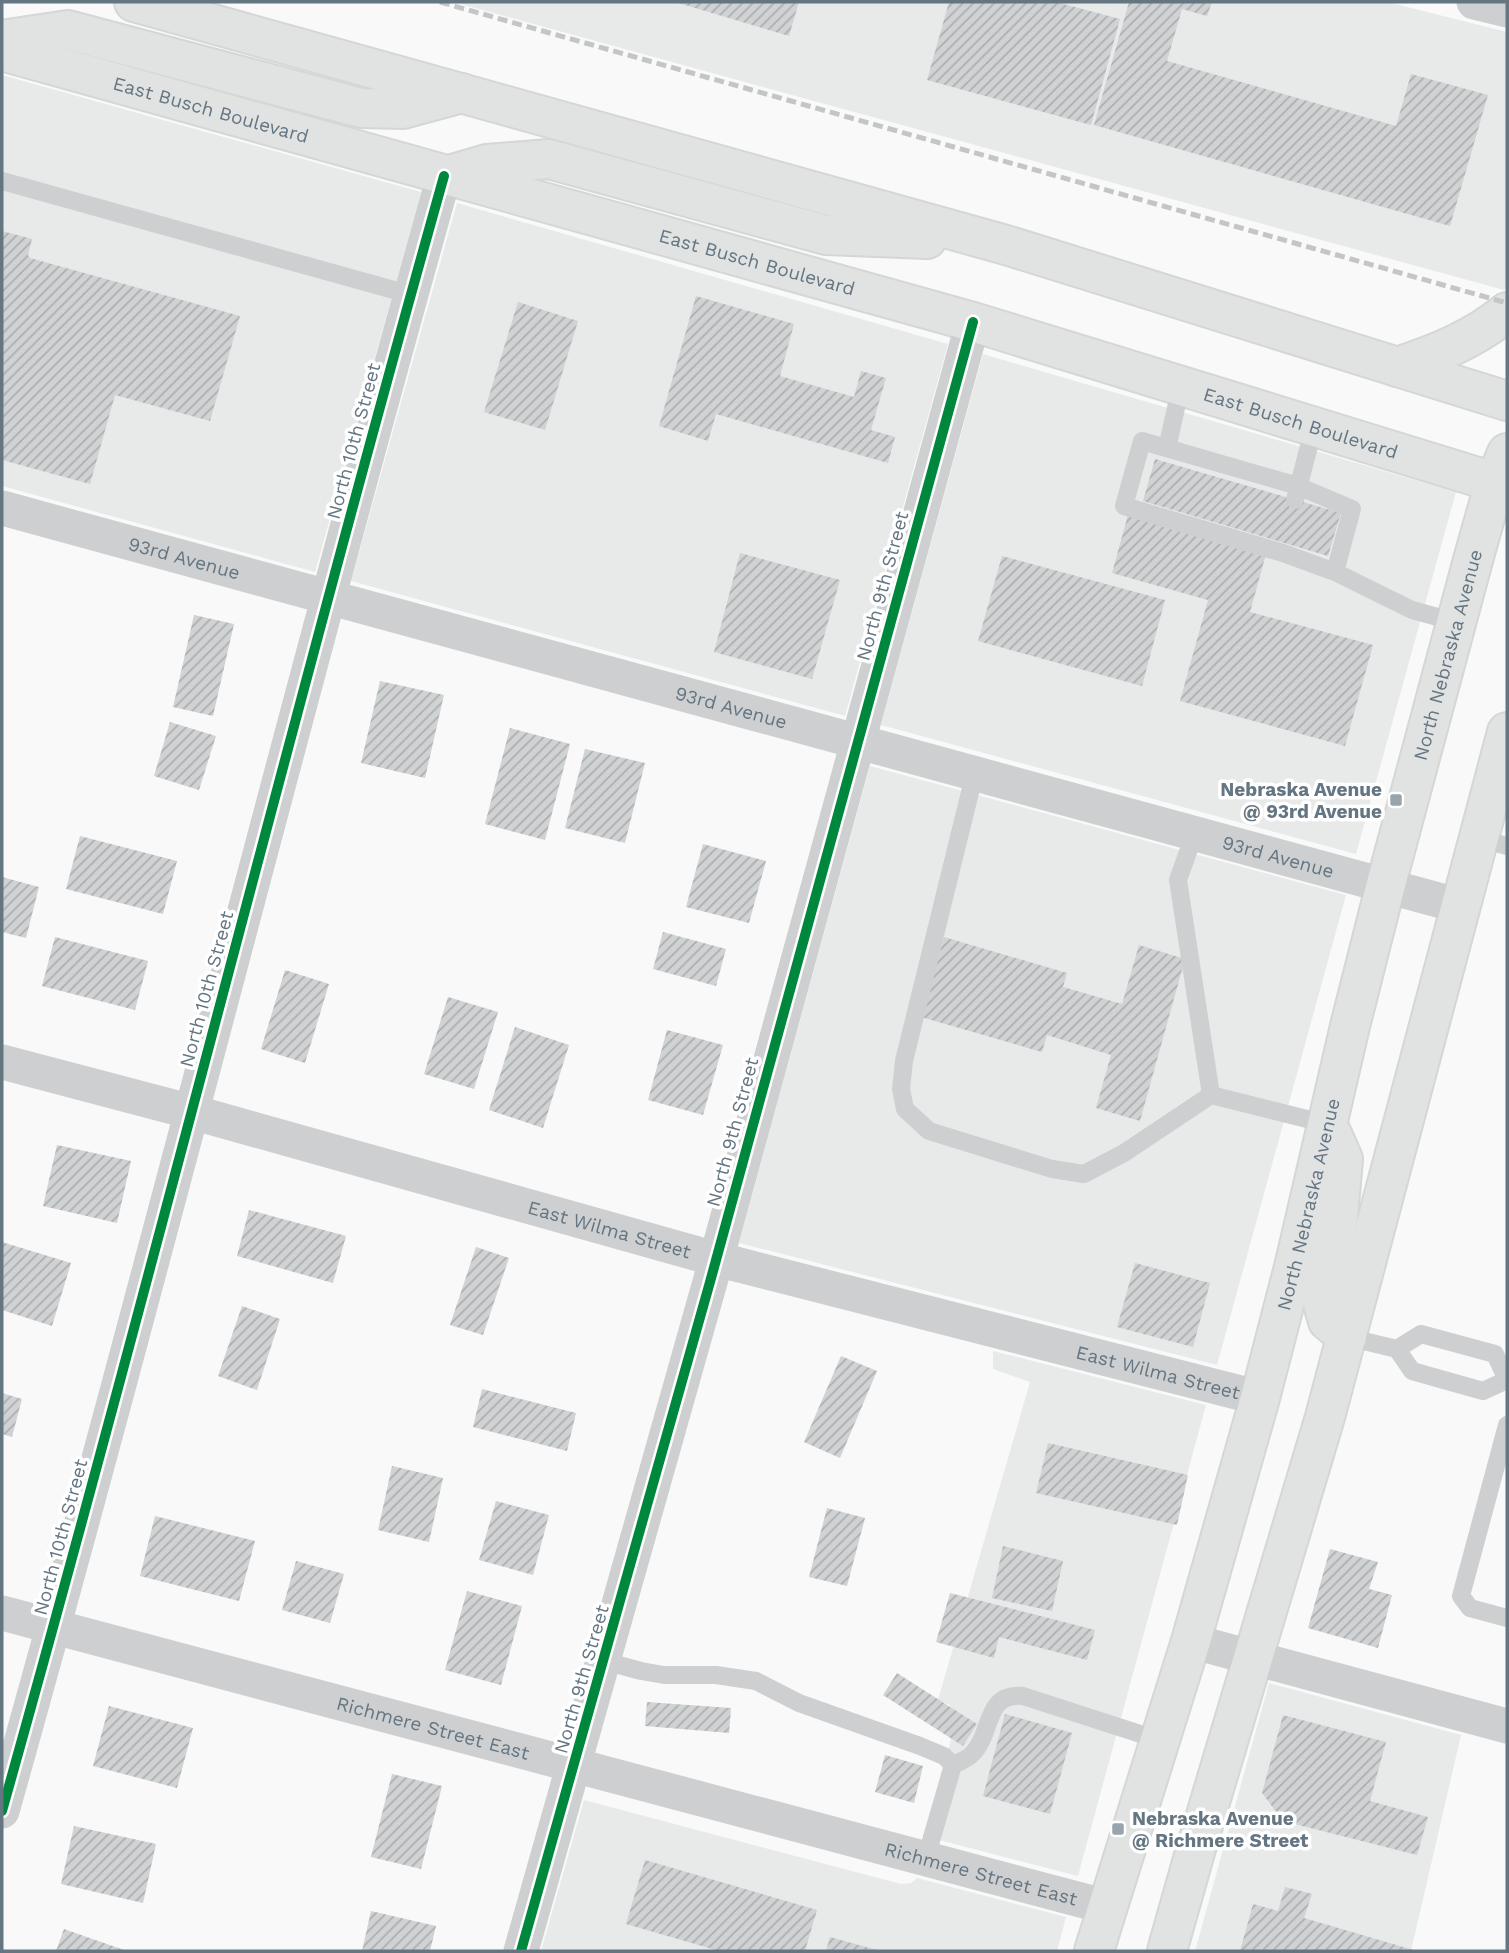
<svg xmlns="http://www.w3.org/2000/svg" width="1509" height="1953" viewBox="0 0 1509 1953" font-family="'Work Sans',sans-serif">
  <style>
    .built { fill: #e8e9e9 }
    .building { fill: url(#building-hatch) }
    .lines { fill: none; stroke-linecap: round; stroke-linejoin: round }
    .primary-casing { stroke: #d5d6d7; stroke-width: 42 }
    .service { stroke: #cecfd0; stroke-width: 18 }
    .minor { stroke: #cecfd0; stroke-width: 35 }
    .primary { stroke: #e1e2e2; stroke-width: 38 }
    .rail { stroke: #c3c5c6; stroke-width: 5; stroke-dasharray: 10 5; stroke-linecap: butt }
    .cycleway-casing { stroke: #fff; stroke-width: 15 }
    .cycleway { stroke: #00873e; stroke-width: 10 }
    .poi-dot { fill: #99a4ac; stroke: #fff; stroke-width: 2.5 }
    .labels { text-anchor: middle; stroke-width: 7; stroke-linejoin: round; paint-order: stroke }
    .street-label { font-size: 19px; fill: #657683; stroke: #fff }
    .poi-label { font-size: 19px; font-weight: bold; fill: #657683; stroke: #fff; text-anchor: end }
  </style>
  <defs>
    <pattern id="building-hatch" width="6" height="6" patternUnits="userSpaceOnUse" patternTransform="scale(1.75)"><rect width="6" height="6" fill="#d0d2d3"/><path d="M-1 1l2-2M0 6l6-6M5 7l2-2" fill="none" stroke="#acafb1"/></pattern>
  </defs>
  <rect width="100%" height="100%" fill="#f9f9f9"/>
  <!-- built -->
  <g class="built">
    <path d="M453 2H1387L1507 32V287L1504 290Z"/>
    <path d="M2 75 421 192 315 572 2 486Z"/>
    <path d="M457 203 948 344 845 716 351 581Z"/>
    <path d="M983 354 1456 492 1356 854 881 725Z"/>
    <path d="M870 766 1346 895 1217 1365 739 1243Z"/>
    <path d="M993 1351 1206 1405 1078 1876 928 1837 956 1718 950 1705 938 1700 1030 1382 993 1369Z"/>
    <path d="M1269 1683 1461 1735 1411 1951H1195Z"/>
    <path d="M584 1800 901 1884 911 1883 917 1878 1066 1917 1057 1951H541Z"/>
  </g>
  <!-- building -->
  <g class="building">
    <path d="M675 2H799L789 36Z"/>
    <path d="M949 2H1056L1120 19 1091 125 927 80Z"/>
    <path d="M1129 2H1212L1207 16 1182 9 1167 61 1396 126 1411 74 1488 95 1450 226 1094 125Z"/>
    <path d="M2 231 32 239 28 255 30 258 240 316 210 421 115 395 90 484 2 460Z"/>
    <path d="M696 296 794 324 780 376 854 397 861 371 886 378 871 430 895 437 888 463 716 414 708 441 659 426Z"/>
    <path d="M518 302 578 321 545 430 484 412Z"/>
    <path d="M1155 459 1341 513 1328 556 1143 501Z"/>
    <path d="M1128 515 1266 554 1250 612 1373 645 1345 746 1180 701 1208 600 1112 573Z"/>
    <path d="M740 553 840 580 812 679 714 652Z"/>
    <path d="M1002 556 1165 600 1142 686 978 641Z"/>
    <path d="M194 615 234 624 213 716 173 707Z"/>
    <path d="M380 681 444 695 425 778 361 763Z"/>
    <path d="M170 722 216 736 199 790 154 776Z"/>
    <path d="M510 728 570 744 545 840 485 824Z"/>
    <path d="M585 749 645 763 625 843 565 828Z"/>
    <path d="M80 836 177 861 163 914 66 889Z"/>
    <path d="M703 844 766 861 749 923 686 907Z"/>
    <path d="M2 877 39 887 26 938 2 932Z"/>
    <path d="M663 932 726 949 716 986 653 969Z"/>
    <path d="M55 937 148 961 135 1010 42 986Z"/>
    <path d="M944 937 1067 973 1063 987 1122 1004 1139 945 1185 959 1140 1121 1096 1108 1111 1055 1047 1035 1042 1052 921 1017Z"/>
    <path d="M285 970 329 984 305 1063 261 1049Z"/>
    <path d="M448 997 498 1012 474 1089 424 1074Z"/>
    <path d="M515 1027 569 1045 543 1128 489 1110Z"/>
    <path d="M667 1030 723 1045 703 1115 648 1100Z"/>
    <path d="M57 1145 131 1161 117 1223 43 1206Z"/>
    <path d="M249 1210 346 1236 333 1283 237 1256Z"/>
    <path d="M2 1242 71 1263 52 1326 2 1310Z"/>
    <path d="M476 1247 509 1258 483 1335 450 1325Z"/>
    <path d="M1135 1263 1210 1283 1193 1347 1117 1327Z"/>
    <path d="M242 1306 280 1319 257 1390 218 1376Z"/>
    <path d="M841 1356 877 1371 840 1458 804 1442Z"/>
    <path d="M482 1389 576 1413 567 1451 473 1427Z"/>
    <path d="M2 1393 22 1399 12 1437 2 1434Z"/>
    <path d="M1048 1443 1188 1475 1177 1525 1036 1493Z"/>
    <path d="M392 1466 443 1478 429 1542 378 1530Z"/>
    <path d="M496 1501 549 1515 533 1575 479 1560Z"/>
    <path d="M827 1508 865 1518 847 1586 809 1577Z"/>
    <path d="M155 1516 255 1541 239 1601 140 1576Z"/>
    <path d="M1003 1546 1063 1561 1052 1611 992 1598Z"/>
    <path d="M1330 1549 1378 1562 1369 1589 1392 1595 1378 1648 1308 1628Z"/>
    <path d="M296 1561 344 1574 330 1623 282 1610Z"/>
    <path d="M467 1591 522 1606 501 1685 445 1670Z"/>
    <path d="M950 1593 1095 1630 1087 1660 999 1637 994 1658 936 1642Z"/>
    <path d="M897 1673 977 1724 963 1746 883 1695Z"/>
    <path d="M647 1702 731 1708 729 1733 645 1726Z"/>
    <path d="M109 1706 193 1728 177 1788 93 1766Z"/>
    <path d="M1005 1714 1072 1733 1050 1814 983 1796Z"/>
    <path d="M1283 1715 1386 1742 1370 1801 1428 1817 1417 1855 1283 1821 1262 1793Z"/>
    <path d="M885 1755 923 1766 914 1803 875 1792Z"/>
    <path d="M392 1774 442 1786 421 1869 371 1857Z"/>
    <path d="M74 1826 156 1844 143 1903 61 1884Z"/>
    <path d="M645 1860 817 1910 805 1951H719L626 1924Z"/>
    <path d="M1285 1887 1312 1894 1304 1918 1417 1951H1240L1253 1904 1278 1911Z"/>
    <path d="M371 1911 436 1926 430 1951H362Z"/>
    <path d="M64 1929 127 1951H56Z"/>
    <path d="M830 1937 877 1950V1951H826Z"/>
  </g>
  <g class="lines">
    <defs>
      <g id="primary">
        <path d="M134 2 1006 245 1507 401"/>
        <path d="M2 40 68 30 361 108 403 109 462 93"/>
        <path id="s4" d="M2 51 973 322 1507 486"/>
        <path d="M446 176 487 164 549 159 826 235 927 239"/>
        <path d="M1397 367C1437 354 1474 339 1507 312"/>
        <path d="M1331 1132 1343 1159 1338 1218 1323 1304 1328 1321 1347 1337"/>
        <path id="s5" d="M1094 1951 1191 1641 1260 1398 1295 1263 1350 1026 1386 884 1473 560 1495 482 1507 453"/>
        <path d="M1167 1951 1195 1852 1325 1417 1507 732"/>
      </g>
    </defs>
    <!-- primary casing -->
    <use href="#primary" class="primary-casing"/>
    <!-- service -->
    <g class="service">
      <path d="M2 181 412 295"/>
      <path d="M1167 448 1181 386"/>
      <path d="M1295 500 1314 427"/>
      <path d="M1335 572 1283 553 1124 506 1142 441 1298 486 1352 509 1335 572 1412 610 1456 622"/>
      <path d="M975 772 904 1061 901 1089 905 1109 929 1131 1052 1169 1084 1174 1124 1153 1211 1095"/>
      <path d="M1195 832 1178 880 1211 1095 1327 1124"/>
      <path d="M1478 838 1507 846"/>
      <path d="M1421 1334 1495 1354 1507 1380 1483 1391 1412 1371 1397 1349Z"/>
      <path d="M1347 1337 1397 1349"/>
      <path d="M1507 1425 1461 1596 1470 1608 1507 1618"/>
      <path d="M604 1661 641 1671 664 1675H716L756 1681 799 1703 920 1746 944 1756 953 1765 926 1858"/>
      <path d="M953 1765C959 1762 968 1759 972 1754 994 1732 983 1693 1023 1696L1159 1740"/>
    </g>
    <!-- minor -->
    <g class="minor">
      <path d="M1474 2 1507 10"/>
      <path id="s1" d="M2 508 1460 906"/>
      <path id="s2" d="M2 1062 192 1112 716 1259 1260 1398"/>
      <path id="s3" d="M2 1613 1107 1907"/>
      <path d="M1191 1641 1507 1726"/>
      <path d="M2 1811C155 1267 291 720 444 176"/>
      <path d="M521 1951 710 1282 973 322"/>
    </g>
    <!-- primary -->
    <use href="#primary" class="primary"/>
    <!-- rail -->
    <path class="rail" d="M440 2 1507 303"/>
    <defs>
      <g id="cycleway">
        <path d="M2 1811C155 1267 291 720 444 176"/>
        <path d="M521 1951 710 1282 973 322"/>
      </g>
    </defs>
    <!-- cycleway casing -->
    <use href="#cycleway" class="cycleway-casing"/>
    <!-- cycleway -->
    <use href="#cycleway" class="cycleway"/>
  </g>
  <!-- markers -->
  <g class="poi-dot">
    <rect x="1389" y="793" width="14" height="14" rx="3.5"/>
    <rect x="1111" y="1822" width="14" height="14" rx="3.5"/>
  </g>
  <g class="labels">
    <!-- street labels -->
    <g class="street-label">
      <text dy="7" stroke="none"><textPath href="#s4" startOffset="217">East Busch Boulevard</textPath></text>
      <text dy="7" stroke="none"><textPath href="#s4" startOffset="784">East Busch Boulevard</textPath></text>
      <text dy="7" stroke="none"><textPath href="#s4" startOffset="1351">East Busch Boulevard</textPath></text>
      <text transform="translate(353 441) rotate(-75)" y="7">North 10th Street</text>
      <text dy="7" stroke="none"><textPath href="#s1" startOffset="189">93rd Avenue</textPath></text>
      <text transform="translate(882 586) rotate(-75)" y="7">North 9th Street</text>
      <text dy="7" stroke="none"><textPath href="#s5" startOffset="1344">North Nebraska Avenue</textPath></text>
      <text dy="7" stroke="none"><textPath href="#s1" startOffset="756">93rd Avenue</textPath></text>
      <text dy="7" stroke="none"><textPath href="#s1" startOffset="1323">93rd Avenue</textPath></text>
      <text transform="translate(206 989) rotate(-75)" y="7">North 10th Street</text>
      <text transform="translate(732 1132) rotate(-75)" y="7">North 9th Street</text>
      <text dy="7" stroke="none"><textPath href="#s5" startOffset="777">North Nebraska Avenue</textPath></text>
      <text dy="7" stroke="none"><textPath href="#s2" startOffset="630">East Wilma Street</textPath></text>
      <text dy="7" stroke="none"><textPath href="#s2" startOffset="1197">East Wilma Street</textPath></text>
      <text transform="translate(60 1537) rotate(-75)" y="7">North 10th Street</text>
      <text transform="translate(581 1679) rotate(-74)" y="7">North 9th Street</text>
      <text dy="7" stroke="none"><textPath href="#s3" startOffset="446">Richmere Street East</textPath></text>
      <text dy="7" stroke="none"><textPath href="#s3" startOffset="1013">Richmere Street East</textPath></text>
    </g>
    <!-- poi labels -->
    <g class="poi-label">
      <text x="1382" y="796">Nebraska Avenue<tspan x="1382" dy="22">@ 93rd Avenue</tspan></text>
      <text x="1132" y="1825" text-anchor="start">Nebraska Avenue<tspan x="1132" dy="22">@ Richmere Street</tspan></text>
    </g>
  </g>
  <!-- border -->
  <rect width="1509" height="1953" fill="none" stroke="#657683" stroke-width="7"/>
</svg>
